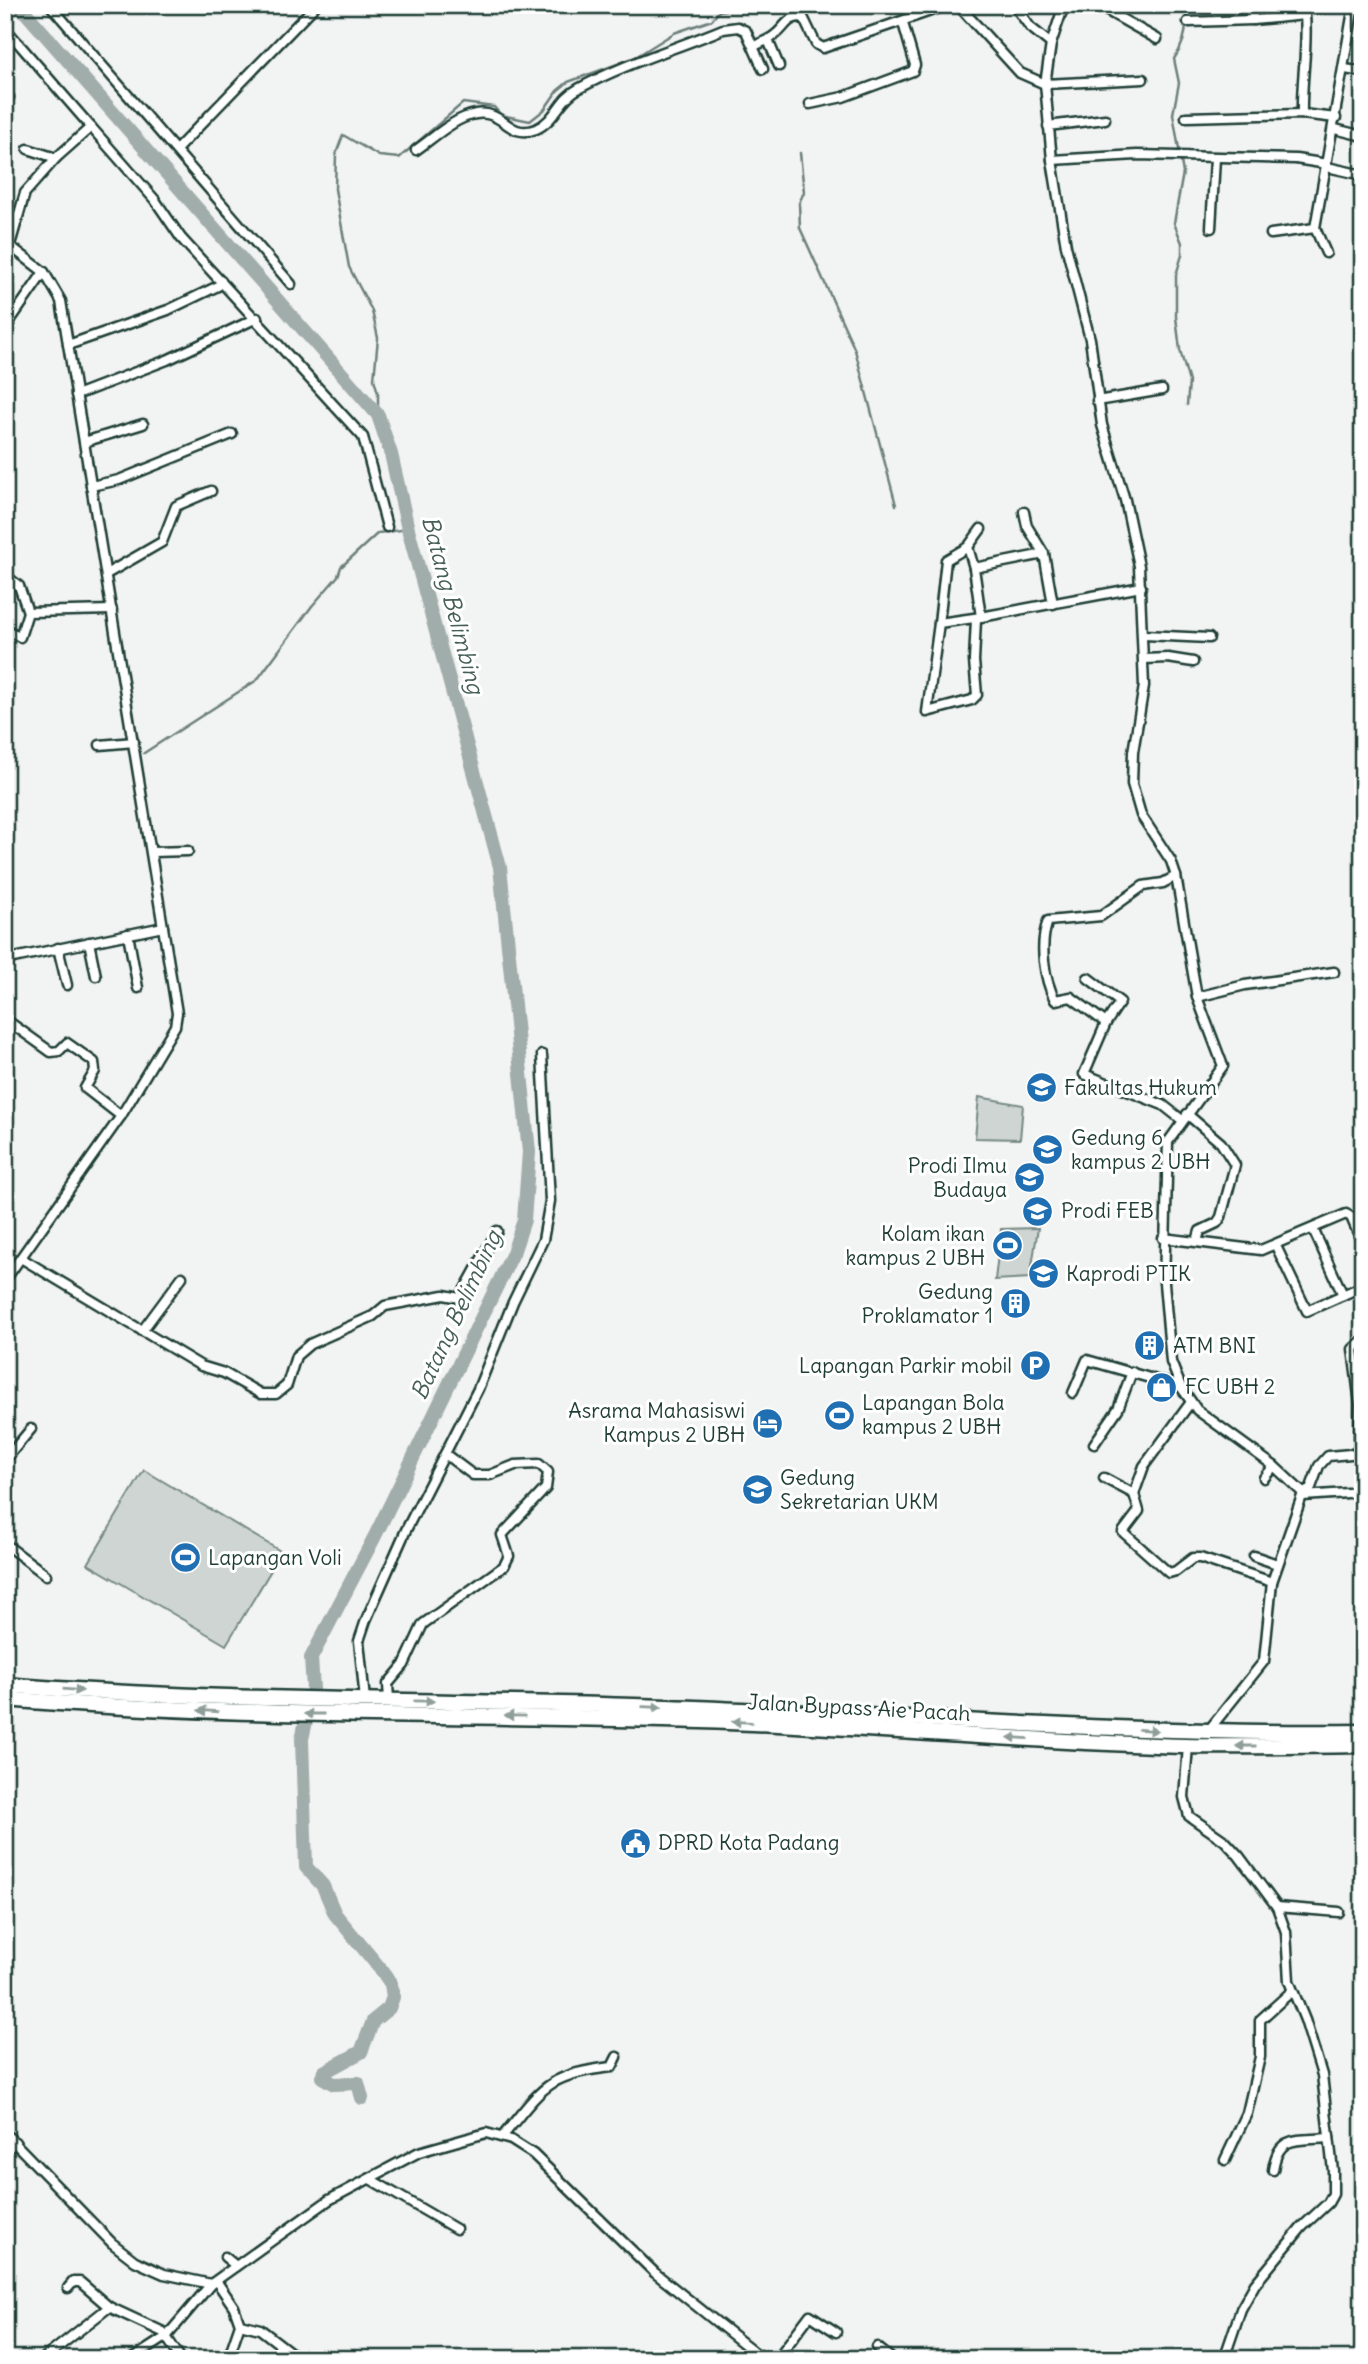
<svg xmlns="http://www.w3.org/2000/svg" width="1368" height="2364" viewBox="0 0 1368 2364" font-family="Delius,sans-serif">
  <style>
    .green { fill: #ced5d3; stroke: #768984; stroke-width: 2 }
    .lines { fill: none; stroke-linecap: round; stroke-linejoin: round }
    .stream { stroke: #6d807b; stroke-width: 2.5 }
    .river { stroke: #a1adaa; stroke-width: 14 }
    .minor-casing { stroke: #1f3d34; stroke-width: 13 }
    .trunk-casing { stroke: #1f3d34; stroke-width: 19 }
    .minor { stroke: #fff; stroke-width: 8 }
    .trunk { stroke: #fff; stroke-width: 14 }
    .oneway { fill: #8f9e9a }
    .labels { text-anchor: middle; stroke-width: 6; stroke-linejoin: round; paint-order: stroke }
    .poi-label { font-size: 21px; fill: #1f3d34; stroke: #fff; text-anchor: start }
    .street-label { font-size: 21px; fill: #1f3d34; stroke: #fff }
    .water-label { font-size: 23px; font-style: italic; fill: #465f57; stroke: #fff }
  </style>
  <rect width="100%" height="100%" fill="#f2f3f3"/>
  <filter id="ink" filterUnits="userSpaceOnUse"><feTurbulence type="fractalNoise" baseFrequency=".0143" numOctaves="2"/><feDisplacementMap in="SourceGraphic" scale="14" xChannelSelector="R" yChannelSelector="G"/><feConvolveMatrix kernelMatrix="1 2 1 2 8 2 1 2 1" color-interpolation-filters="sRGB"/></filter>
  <g filter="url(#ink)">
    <!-- green -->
    <g class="green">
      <path d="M979 1097 1023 1105 1020 1139 975 1138Z"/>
      <path d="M1038 1228 1030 1278 995 1280 1001 1229Z"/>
      <path d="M144 1470 282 1552 226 1645 88 1564Z"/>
    </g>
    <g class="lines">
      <!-- stream -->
      <g class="stream">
        <path d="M1184 5C1189 25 1185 43 1174 59L1179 83 1173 114 1183 173 1174 223 1182 243V255L1176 275V317L1180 350 1189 382 1187 405"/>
        <path d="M800 153 804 192 799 203 800 228 855 350 896 505"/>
        <path d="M378 415V393L374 379 378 338 372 311 349 267 335 189 336 154 343 135 379 156 399 158 463 103 494 107 501 115 530 121 544 110 557 91 568 82 634 58 674 33 712 20 719 11 754 5"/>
        <path d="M144 753 257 680 312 606 338 576 341 567 378 533 408 529"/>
      </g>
      <!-- river -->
      <path class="river" d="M19 5 378 415 391 454 408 529 500 867 529 1152 524 1220 513 1253 375 1536 311 1658 313 1689 302 1739 306 1867 323 1886 335 1914 383 1972 391 1984 393 1997 389 2008 373 2021 361 2052 324 2072 322 2077 334 2084 358 2083 362 2098"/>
      <defs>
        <g id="minor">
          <path d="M50 5 291 284"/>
          <path d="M958 5 1020 73 1045 84 1143 79"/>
          <path d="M1014 5 1030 27 1051 44"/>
          <path d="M1064 5 1051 44 1045 84 1052 160 1066 246 1090 339 1102 425 1125 500 1139 566 1144 686 1133 752 1132 784 1141 815 1171 861 1176 876 1197 997 1223 1066 1168 1142 1164 1283 1171 1362 1181 1387 1197 1410 1274 1466 1303 1493 1272 1582 1264 1661 1208 1731"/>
          <path d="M1097 5 1157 39"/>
          <path d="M1252 5 1253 20 1305 15C1308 48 1301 80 1302 114"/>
          <path d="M1188 22 1253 20"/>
          <path d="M5 28 91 127 56 158 25 193 10 245"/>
          <path d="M768 40 779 66"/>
          <path d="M754 46C761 43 769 40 775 35 786 27 786 17 803 17L816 44 823 48 948 5"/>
          <path d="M1345 69 1363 72"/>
          <path d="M5 95 9 97"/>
          <path d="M810 104 843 97 913 71 915 65 903 23"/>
          <path d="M1186 117 1302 114 1336 118"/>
          <path d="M1048 126 1105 119"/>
          <path d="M91 127 155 200 181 238 363 437 387 527"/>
          <path d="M1335 129 1363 136"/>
          <path d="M28 149 56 158"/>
          <path d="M177 149 316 5"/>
          <path d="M416 150C434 138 463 109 487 114 507 118 512 138 536 129 555 121 560 98 578 89 623 64 675 49 723 29L738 27 746 31 763 69"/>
          <path d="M1052 160 1137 155 1296 159 1327 164"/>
          <path d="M1327 167 1363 175"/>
          <path d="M1211 228 1215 158"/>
          <path d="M1271 234 1315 228"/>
          <path d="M5 242 44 272 61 301 177 1013 175 1026 121 1116 5 1280"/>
          <path d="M1326 253 1315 228 1354 5"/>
          <path d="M5 328 44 272"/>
          <path d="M68 345 168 310 218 286 221 281"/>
          <path d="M76 395 167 360 257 318"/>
          <path d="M1097 401 1162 390"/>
          <path d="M84 442 143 424"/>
          <path d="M91 486 119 480 232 434"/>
          <path d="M1024 512 1027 526 1044 554"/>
          <path d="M968 547 981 529"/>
          <path d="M108 573 162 542 176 506 211 491"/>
          <path d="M5 575 19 586 28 612"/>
          <path d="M981 617 974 568 1044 554 1053 604"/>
          <path d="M976 619 974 661 977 695 972 700 927 712 939 623 981 617 1141 587"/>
          <path d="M939 623 946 560 968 547 974 568"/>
          <path d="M5 629 20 637 28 612 112 610"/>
          <path d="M1144 635 1209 638"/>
          <path d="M1144 659 1168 658 1193 662"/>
          <path d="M100 745 134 742"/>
          <path d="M152 852 188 851"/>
          <path d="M1176 876 1163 883 1143 886 1101 916 1048 921C1039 944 1044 979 1055 1000L1071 997 1106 1023 1084 1074 1163 1105 1182 1120"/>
          <path d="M128 934 138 988"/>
          <path d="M89 942 96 976"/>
          <path d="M58 948 67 985"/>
          <path d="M5 955 9 959 163 927"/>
          <path d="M1088 978 1120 1002 1106 1023"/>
          <path d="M1197 997 1245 985 1334 972"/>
          <path d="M5 1019 51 1052 59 1051 67 1043 94 1062 95 1071 85 1088 121 1116"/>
          <path d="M1187 1114 1221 1143 1235 1165 1221 1217 1217 1223 1200 1231 1197 1241"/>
          <path d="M1313 1229 1343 1295"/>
          <path d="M1163 1238 1261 1250 1346 1214 1351 1217 1363 1245"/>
          <path d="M1276 1246 1307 1311 1363 1286"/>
          <path d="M21 1258 201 1366 224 1373 261 1394H276L287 1385 296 1356 310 1344 373 1316 385 1306 444 1295 460 1298 497 1231"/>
          <path d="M142 1331 182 1277"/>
          <path d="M1073 1393 1087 1360 1181 1387"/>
          <path d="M1191 1402 1144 1466 1134 1494 1139 1511 1123 1532 1169 1573 1176 1571 1193 1558H1200L1272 1582"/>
          <path d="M1094 1444 1118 1409 1132 1372"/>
          <path d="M1359 1453 1360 1404 1353 1349 1363 1340"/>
          <path d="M5 1460 31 1429"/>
          <path d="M1104 1478 1134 1494"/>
          <path d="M1264 1478 1274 1466"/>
          <path d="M1303 1493 1310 1490 1319 1466 1328 1456 1362 1453"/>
          <path d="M1303 1496 1363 1492"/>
          <path d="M5 1544 46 1575"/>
          <path d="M1254 1556 1277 1564"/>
          <path d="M365 1700 359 1641 366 1620 406 1530 478 1389 513 1302 543 1240 550 1201 542 1055"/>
          <path d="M389 1700 388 1684 404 1665 423 1624 504 1566 509 1556 502 1535 546 1488 548 1472 539 1464 515 1465 490 1475H473L445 1454"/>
          <path d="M1188 1746 1184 1797 1189 1816 1225 1841 1239 1856 1277 1907 1286 1932 1289 1981 1305 2020 1322 2075 1333 2171V2194L1328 2203 1302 2227 1255 2284 1241 2309 1224 2359"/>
          <path d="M1277 1907 1339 1912"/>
          <path d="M5 2133 112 2243 135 2261 164 2274 211 2284 329 2200 419 2152 486 2133 511 2140 533 2154 655 2273 763 2359"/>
          <path d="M502 2137C542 2089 546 2074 612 2067L617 2057"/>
          <path d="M5 2152 15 2142"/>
          <path d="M1225 2160 1247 2113 1260 2057V2020L1292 1991"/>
          <path d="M1273 2170C1278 2133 1299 2141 1329 2138"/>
          <path d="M370 2179 456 2229"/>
          <path d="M225 2257 236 2266"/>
          <path d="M217 2282 234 2307 240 2324 228 2359"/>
          <path d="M68 2288 73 2282H80L109 2307"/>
          <path d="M240 2324 260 2329 299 2359"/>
          <path d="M877 2347 892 2359"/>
          <path d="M43 2359 109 2307 163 2332 181 2359"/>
          <path d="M132 2359 166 2337 211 2284"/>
          <path d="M777 2359 810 2315 836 2332"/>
        </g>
        <g id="trunk">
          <path d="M5 1685C225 1703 446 1699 667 1707 899 1715 1131 1735 1363 1732"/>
          <path d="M5 1699C237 1718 469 1714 701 1721 863 1726 1024 1742 1185 1746 1244 1747 1304 1746 1363 1745"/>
        </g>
      </defs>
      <!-- minor casing -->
      <use href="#minor" class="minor-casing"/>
      <!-- trunk casing -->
      <use href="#trunk" class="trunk-casing"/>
      <!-- minor -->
      <use href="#minor" class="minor"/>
      <!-- trunk -->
      <use href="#trunk" class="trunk"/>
    </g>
    <!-- one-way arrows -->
    <defs><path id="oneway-solid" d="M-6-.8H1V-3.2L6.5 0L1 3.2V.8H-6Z" transform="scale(1.75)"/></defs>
    <g class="oneway">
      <use href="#oneway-solid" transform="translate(73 1690) rotate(5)"/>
      <use href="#oneway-solid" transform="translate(424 1701) rotate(1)"/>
      <use href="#oneway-solid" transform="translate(652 1707) rotate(2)"/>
      <use href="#oneway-solid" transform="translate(208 1711) rotate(-176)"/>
      <use href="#oneway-solid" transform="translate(314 1714) rotate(-180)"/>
      <use href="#oneway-solid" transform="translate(515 1716) rotate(-179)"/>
      <use href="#oneway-solid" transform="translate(742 1722) rotate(-178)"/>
      <use href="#oneway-solid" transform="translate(1148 1730) rotate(3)"/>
      <use href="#oneway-solid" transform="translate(1018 1738) rotate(-177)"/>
      <use href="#oneway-solid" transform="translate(1246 1746) rotate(180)"/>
    </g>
  </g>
  <!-- icons -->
  <defs>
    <symbol id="university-disc" viewBox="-11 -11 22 22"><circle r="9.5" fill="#1f6fb2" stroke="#fff"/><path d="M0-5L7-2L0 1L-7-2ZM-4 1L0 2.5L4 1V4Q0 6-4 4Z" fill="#fff"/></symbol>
    <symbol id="stadium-disc" viewBox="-11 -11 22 22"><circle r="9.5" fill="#1f6fb2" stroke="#fff"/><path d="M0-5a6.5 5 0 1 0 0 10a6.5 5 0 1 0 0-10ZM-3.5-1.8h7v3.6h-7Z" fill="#fff"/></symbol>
    <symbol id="building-disc" viewBox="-11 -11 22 22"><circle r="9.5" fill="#1f6fb2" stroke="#fff"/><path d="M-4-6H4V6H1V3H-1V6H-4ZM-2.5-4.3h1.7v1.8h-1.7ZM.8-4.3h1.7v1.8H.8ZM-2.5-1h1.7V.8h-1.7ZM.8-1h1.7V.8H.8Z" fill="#fff"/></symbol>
    <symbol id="parking-disc" viewBox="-11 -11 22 22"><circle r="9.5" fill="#1f6fb2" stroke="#fff"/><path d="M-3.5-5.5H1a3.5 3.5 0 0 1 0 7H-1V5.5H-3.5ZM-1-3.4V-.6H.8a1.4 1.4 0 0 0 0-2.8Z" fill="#fff"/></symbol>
    <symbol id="shop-disc" viewBox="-11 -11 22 22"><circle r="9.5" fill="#1f6fb2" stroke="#fff"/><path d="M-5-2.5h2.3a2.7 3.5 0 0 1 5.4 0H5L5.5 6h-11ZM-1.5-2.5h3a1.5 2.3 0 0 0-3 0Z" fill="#fff"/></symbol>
    <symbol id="hotel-disc" viewBox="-11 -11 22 22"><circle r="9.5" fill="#1f6fb2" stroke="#fff"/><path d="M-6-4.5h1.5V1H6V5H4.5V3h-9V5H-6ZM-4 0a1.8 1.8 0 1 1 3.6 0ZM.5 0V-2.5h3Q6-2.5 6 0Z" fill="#fff"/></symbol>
    <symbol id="civic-disc" viewBox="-11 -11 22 22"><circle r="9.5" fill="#1f6fb2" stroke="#fff"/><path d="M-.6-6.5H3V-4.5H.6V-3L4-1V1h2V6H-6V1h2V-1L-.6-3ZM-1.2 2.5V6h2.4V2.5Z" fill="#fff"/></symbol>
  </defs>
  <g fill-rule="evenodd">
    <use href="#university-disc" x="1024" y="1070" width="35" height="35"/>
    <use href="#university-disc" x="1030" y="1132" width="35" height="35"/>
    <use href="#university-disc" x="1012" y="1160" width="35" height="35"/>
    <use href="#university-disc" x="1020" y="1194" width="35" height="35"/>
    <use href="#stadium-disc" x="990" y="1228" width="35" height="35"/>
    <use href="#university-disc" x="1026" y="1256" width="35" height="35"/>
    <use href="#building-disc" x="998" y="1286" width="35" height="35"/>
    <use href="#building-disc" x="1132" y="1328" width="35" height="35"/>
    <use href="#parking-disc" x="1018" y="1348" width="35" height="35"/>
    <use href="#shop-disc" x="1144" y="1370" width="35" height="35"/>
    <use href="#stadium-disc" x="822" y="1398" width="35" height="35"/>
    <use href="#hotel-disc" x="750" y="1406" width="35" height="35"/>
    <use href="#university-disc" x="740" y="1472" width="35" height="35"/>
    <use href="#stadium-disc" x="168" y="1540" width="35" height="35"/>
    <use href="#civic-disc" x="618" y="1826" width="35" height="35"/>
  </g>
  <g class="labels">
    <!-- poi labels -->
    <g class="poi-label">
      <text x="1064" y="1095">Fakultas Hukum</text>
      <text x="1071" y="1145">Gedung 6<tspan x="1071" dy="24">kampus 2 UBH</tspan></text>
      <text x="1007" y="1173" text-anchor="end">Prodi Ilmu<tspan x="1007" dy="24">Budaya</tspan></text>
      <text x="1061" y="1218">Prodi FEB</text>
      <text x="985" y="1241" text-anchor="end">Kolam ikan<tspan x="985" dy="24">kampus 2 UBH</tspan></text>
      <text x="1066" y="1281">Kaprodi PTIK</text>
      <text x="993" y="1299" text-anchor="end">Gedung<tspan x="993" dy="24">Proklamator 1</tspan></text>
      <text x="1173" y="1353">ATM BNI</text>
      <text x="1012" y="1373" text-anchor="end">Lapangan Parkir mobil</text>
      <text x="1185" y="1394">FC UBH 2</text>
      <text x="862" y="1410">Lapangan Bola<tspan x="862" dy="24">kampus 2 UBH</tspan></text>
      <text x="745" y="1418" text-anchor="end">Asrama Mahasiswi<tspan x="745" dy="24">Kampus 2 UBH</tspan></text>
      <text x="780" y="1485">Gedung<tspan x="780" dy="24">Sekretarian UKM</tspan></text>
      <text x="208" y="1565">Lapangan Voli</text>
      <text x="658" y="1850">DPRD Kota Padang</text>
    </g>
    <!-- street labels -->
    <g class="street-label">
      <text transform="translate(859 1708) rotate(3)" y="7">Jalan Bypass Aie Pacah</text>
    </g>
    <!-- water labels -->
    <g class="water-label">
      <text transform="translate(453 605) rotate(75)" y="8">Batang Belimbing</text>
      <text transform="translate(456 1315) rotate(-65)" y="8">Batang Belimbing</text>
    </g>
  </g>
  <!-- margin -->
  <rect width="1368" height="2364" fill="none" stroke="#fff" stroke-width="28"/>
  <rect x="14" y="14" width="1340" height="2336" fill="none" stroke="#1f3d34" stroke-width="2.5" filter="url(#ink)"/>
</svg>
